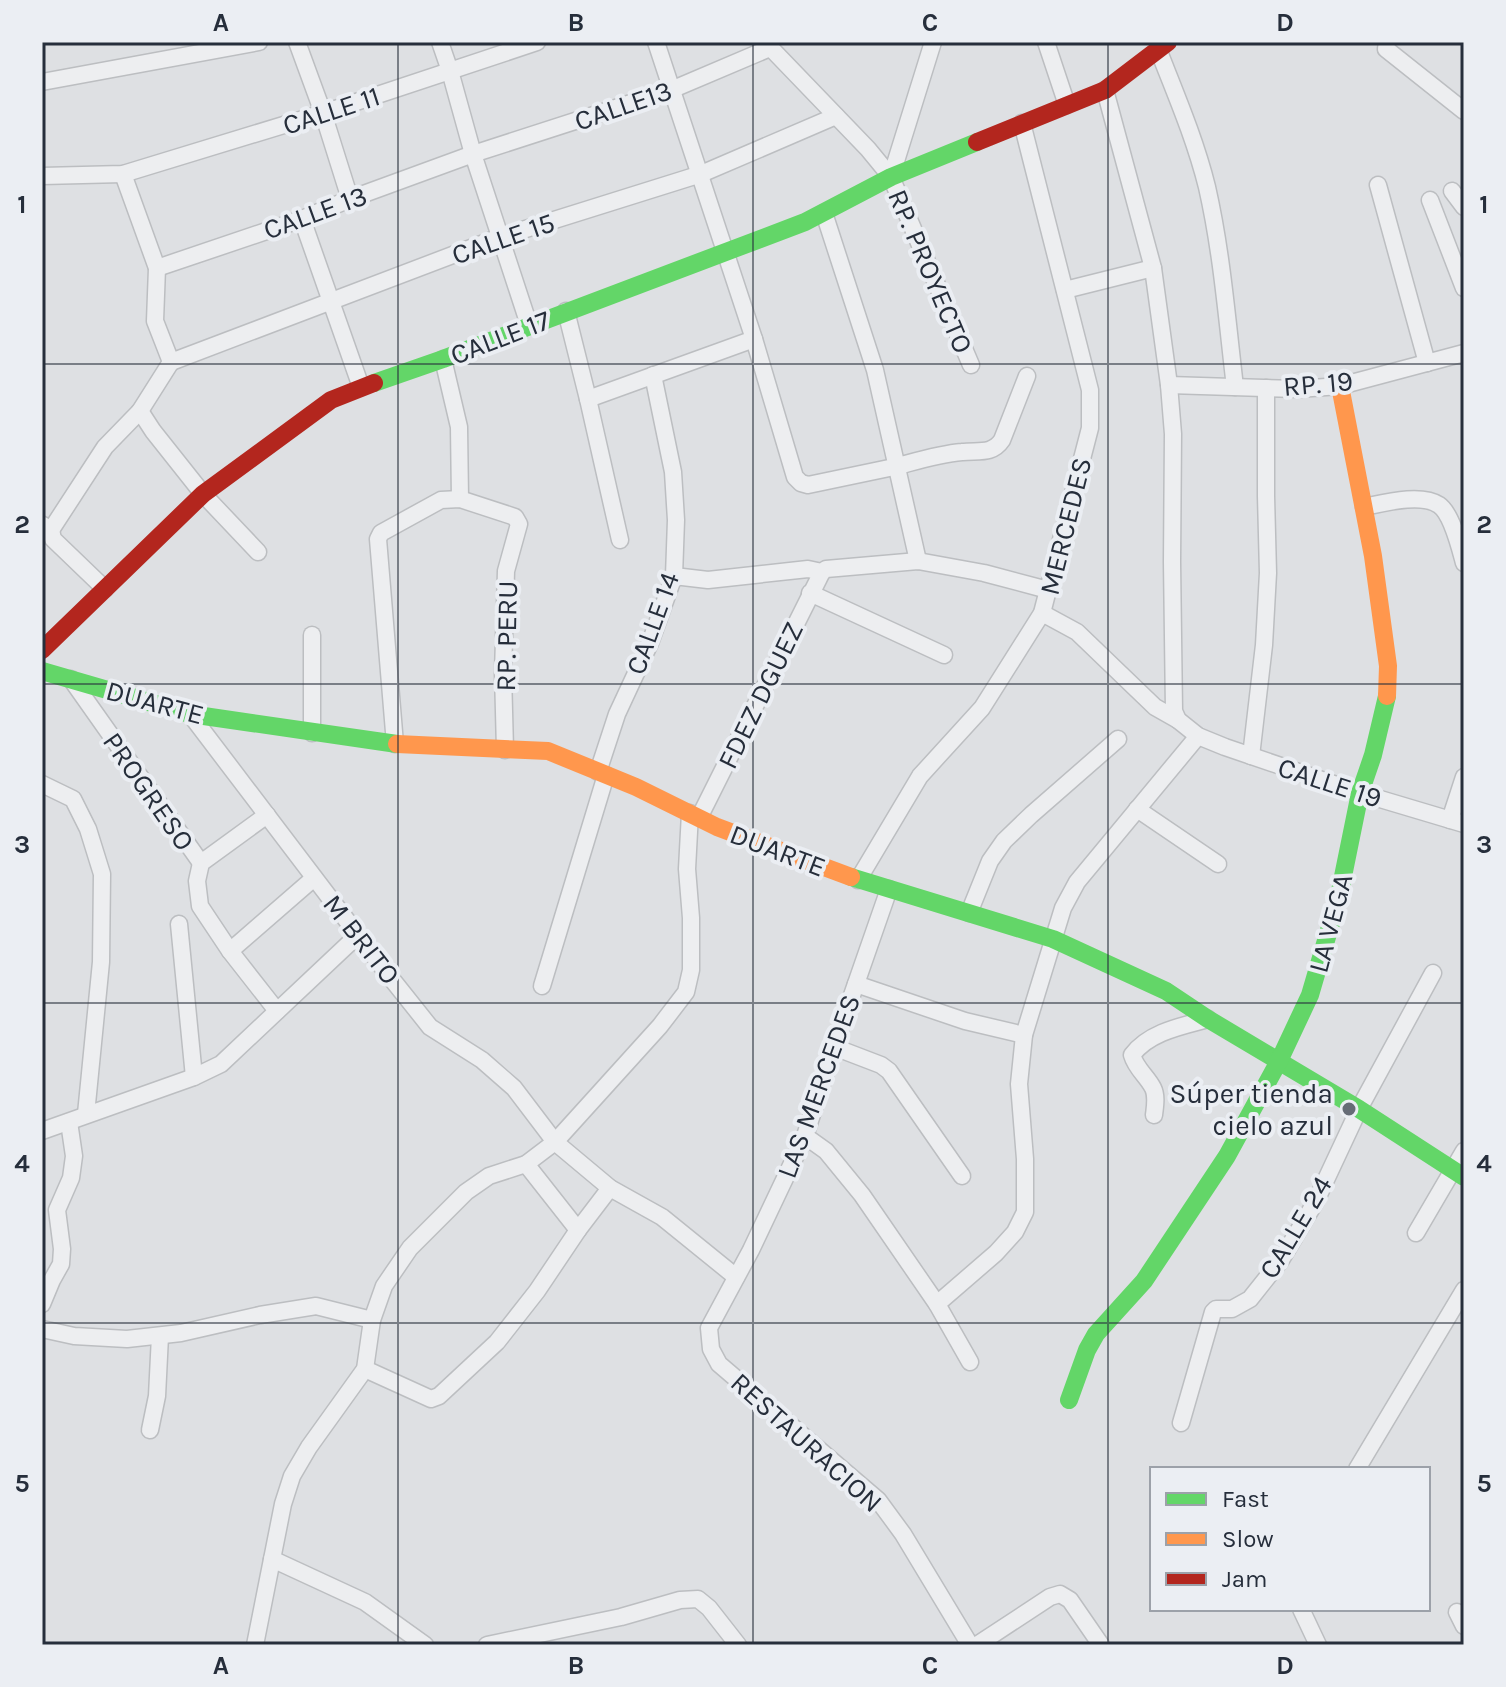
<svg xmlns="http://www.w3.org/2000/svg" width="1506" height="1687" viewBox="0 0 1506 1687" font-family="Karla,sans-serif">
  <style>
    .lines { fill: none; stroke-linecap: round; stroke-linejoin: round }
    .street-casing { stroke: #bcbec1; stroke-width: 19 }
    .street { stroke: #edeef0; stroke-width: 16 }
    .fast { stroke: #63d668; stroke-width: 18 }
    .slow { stroke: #ff974d; stroke-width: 18 }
    .jam { stroke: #b3261e; stroke-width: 18 }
    .grid { fill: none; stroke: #262e3b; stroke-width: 2; stroke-opacity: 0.55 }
    .poi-dot { fill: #666c76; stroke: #ebeef3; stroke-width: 3 }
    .labels { text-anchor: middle; stroke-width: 8; stroke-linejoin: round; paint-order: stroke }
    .street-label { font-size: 28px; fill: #262e3b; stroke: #ebeef3 }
    .poi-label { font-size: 28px; fill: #262e3b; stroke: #ebeef3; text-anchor: end }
    .neatline { fill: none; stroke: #262e3b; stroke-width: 3 }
    .grid-label { font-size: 26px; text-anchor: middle; font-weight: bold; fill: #262e3b }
  </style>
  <rect width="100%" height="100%" fill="#dee0e3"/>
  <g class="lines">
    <defs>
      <g id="street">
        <path d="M297 42 323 113 350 199"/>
        <path d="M440 42 450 71 473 154 529 325"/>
        <path d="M656 42 754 339 795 477 801 483 808 485C837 479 865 473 894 467 917 461 939 454 962 452 978 450 992 455 1002 440L1027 376"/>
        <path d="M765 42 868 149 891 177 971 365"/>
        <path d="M1046 42 1067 105"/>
        <path d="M1387 42 1386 49 1464 111"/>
        <path d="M1158 49C1176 95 1195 139 1207 187 1222 253 1227 320 1235 387"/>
        <path d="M42 82 259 42"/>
        <path d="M1105 90 1153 268 1169 385 1173 434 1172 562 1174 711 1178 720 1198 736 1225 747 1360 793 1464 824"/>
        <path d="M42 176 123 174 323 113 537 42"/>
        <path d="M891 177 933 42"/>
        <path d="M1378 185 1427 363"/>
        <path d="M1452 191 1464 207"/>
        <path d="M1430 200 1464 288"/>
        <path d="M824 213 875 370 918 561"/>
        <path d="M302 219 361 387"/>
        <path d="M157 268 302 219 350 199 473 154 671 90 770 48"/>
        <path d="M1065 290 1153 268"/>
        <path d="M566 311 588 399 620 540"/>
        <path d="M443 359 459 427 460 499"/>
        <path d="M171 362 500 237 701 174 836 116"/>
        <path d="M1169 385 1298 389 1340 386 1464 353"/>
        <path d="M588 399 754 339"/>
        <path d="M140 411 153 431 203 494 258 552"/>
        <path d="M1364 507C1384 503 1421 493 1439 505 1452 514 1460 548 1464 563"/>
        <path d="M43 525 51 530 53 539 105 589"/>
        <path d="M51 530 105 447 140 411 171 362 155 321 157 268 123 174"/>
        <path d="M674 576 708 580 808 569 822 572 826 569 918 561 984 573 1048 590"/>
        <path d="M810 593 944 655"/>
        <path d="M1042 613 1077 632 1155 707 1178 720"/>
        <path d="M312 635V733"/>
        <path d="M71 679 201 863"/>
        <path d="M190 714 383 968 430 1027 482 1060 514 1088 555 1142 610 1188 662 1217 736 1277"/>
        <path d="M395 744 378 539 381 533 441 500 460 499 515 517 519 524 506 571 503 673 505 750"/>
        <path d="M1251 756 1264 645 1268 573 1266 496V388"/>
        <path d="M598 772 617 714 650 643 674 576 676 520 673 472 653 375"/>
        <path d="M42 784 73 799 88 829 102 874 101 962 86 1114"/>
        <path d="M1137 809 1218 864"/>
        <path d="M267 815 201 863 197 881 200 906 230 951 277 1011"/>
        <path d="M699 818 822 572"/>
        <path d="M1450 820 1464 777"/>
        <path d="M858 880 920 776 982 708 1042 613 1090 428V390L1022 123"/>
        <path d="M889 889 834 1047 805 1136 751 1250 709 1328 711 1349 719 1364 878 1500 903 1534 970 1645"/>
        <path d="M969 913 990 861 1004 841 1031 815 1118 739"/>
        <path d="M179 924 194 1077"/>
        <path d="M230 951 314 878"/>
        <path d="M856 984 965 1021 1024 1035"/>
        <path d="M542 986 606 775"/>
        <path d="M834 1047 881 1065 889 1071 962 1176"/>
        <path d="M1154 1115C1155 1106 1157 1096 1153 1088 1147 1076 1136 1069 1132 1055 1149 1032 1182 1026 1208 1019"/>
        <path d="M42 1131 194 1077 221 1064 358 935"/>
        <path d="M805 1136 826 1151 862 1195 937 1304 970 1362"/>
        <path d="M526 1164 578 1230"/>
        <path d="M1416 1233 1464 1151"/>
        <path d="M42 1304 52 1280 61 1264 62 1249 57 1210 71 1178 74 1156 69 1122"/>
        <path d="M937 1304 996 1253 1015 1232 1025 1212V1159L1019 1084 1024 1035 1063 908 1077 882 1198 736"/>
        <path d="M42 1329 74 1336 127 1339 181 1333 260 1315 316 1306 372 1320"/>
        <path d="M365 1369 431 1399 439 1396 497 1342 537 1291 578 1230 610 1188"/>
        <path d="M1181 1423 1213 1312 1216 1309H1232L1250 1299 1281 1260 1316 1201 1359 1109 1433 973"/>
        <path d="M150 1430 157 1396 160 1336"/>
        <path d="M1357 1469 1464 1290"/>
        <path d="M272 1559 365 1602 425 1645"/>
        <path d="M1301 1609 1318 1645"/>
        <path d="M1457 1612 1464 1626"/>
        <path d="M255 1645 283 1504 292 1476 309 1447 365 1369 372 1320 384 1286 410 1248 466 1192 489 1176 526 1164 555 1142 660 1026 686 992 691 970V918L687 869 690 813"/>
        <path d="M487 1645 621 1617 680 1600 698 1599 709 1608 738 1645"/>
        <path d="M977 1645 1050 1597 1060 1594 1070 1600 1101 1645"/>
      </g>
    </defs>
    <!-- street casing -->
    <use href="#street" class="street-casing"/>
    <!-- street -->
    <use href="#street" class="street"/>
    <!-- fast -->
    <g class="fast">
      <path d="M374 383 443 359 805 222 891 177 977 142"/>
      <path d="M42 671 190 714 397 744"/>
      <path d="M851 877 1053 939 1166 991 1208 1019 1359 1109 1464 1177"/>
      <path d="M1069 1400 1087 1350 1096 1334 1144 1281 1227 1156 1279 1061 1310 995 1339 896 1360 793 1373 755 1387 696"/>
    </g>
    <!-- slow -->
    <g class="slow">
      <path d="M1340 386 1373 556 1388 666 1387 696"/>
      <path d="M397 744 548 751 636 787 717 827 851 877"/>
    </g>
    <!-- jam -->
    <g class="jam">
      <path d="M977 142 1105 90 1168 42"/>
      <path d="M42 650 203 494 331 400 374 383"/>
    </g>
  </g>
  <!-- grid -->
  <path class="grid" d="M398 42V1645M753 42V1645M1108 42V1645M42 364H1464M42 684H1464M42 1003H1464M42 1323H1464"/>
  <!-- markers -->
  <circle class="poi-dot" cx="1349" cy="1109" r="8"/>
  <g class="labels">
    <!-- street labels -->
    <g class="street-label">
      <text transform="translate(623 105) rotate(-19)" y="10">CALLE13</text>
      <text transform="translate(331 110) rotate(-18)" y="10">CALLE 11</text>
      <text transform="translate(315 212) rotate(-20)" y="10">CALLE 13</text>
      <text transform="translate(503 238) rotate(-19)" y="10">CALLE 15</text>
      <text transform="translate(931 271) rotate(67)" y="10">RP. PROYECTO</text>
      <text transform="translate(500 337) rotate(-21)" y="10">CALLE 17</text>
      <text transform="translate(1318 383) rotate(-5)" y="10">RP. 19</text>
      <text transform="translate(1065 526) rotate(-76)" y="10">MERCEDES</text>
      <text transform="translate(652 623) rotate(-70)" y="10">CALLE 14</text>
      <text transform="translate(506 636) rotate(-89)" y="10">RP. PERU</text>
      <text transform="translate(760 695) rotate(-64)" y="10">FDEZ DGUEZ</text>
      <text transform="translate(155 702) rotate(15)" y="10">DUARTE</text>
      <text transform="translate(1330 782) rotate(18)" y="10">CALLE 19</text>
      <text transform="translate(149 791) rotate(55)" y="10">PROGRESO</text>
      <text transform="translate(778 850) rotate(21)" y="10">DUARTE</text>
      <text transform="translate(1330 923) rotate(-75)" y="10">LA VEGA</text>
      <text transform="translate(362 939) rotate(52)" y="10">M BRITO</text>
      <text transform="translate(818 1086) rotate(-70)" y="10">LAS MERCEDES</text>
      <text transform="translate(1295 1227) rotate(-59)" y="10">CALLE 24</text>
      <text transform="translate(807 1442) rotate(42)" y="10">RESTAURACION</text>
    </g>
    <!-- poi labels -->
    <g class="poi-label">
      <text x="1333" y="1103">Súper tienda<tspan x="1333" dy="32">cielo azul</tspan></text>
    </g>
  </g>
  <!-- border -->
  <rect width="1506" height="1687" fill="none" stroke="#ebeef3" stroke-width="88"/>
  <!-- legend -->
  <rect x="1150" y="1467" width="280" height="144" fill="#ebeef3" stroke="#9ca1a9" stroke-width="2"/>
  <rect x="1166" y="1493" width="40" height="12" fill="#63d668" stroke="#9ca1a9" stroke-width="2"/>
  <text x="1222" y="1507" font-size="24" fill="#262e3b">Fast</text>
  <rect x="1166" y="1533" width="40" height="12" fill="#ff974d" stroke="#9ca1a9" stroke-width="2"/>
  <text x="1222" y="1547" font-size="24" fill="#262e3b">Slow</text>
  <rect x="1166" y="1573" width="40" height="12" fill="#b3261e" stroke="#9ca1a9" stroke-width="2"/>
  <text x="1222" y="1587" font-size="24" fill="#262e3b">Jam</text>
  <rect x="44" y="44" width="1418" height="1599" class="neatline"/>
  <g class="grid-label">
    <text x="221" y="31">A</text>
    <text x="576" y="31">B</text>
    <text x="930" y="31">C</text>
    <text x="1285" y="31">D</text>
    <text x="22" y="213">1</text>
    <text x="1484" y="213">1</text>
    <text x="22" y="533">2</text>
    <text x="1484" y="533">2</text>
    <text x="22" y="853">3</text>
    <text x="1484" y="853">3</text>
    <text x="22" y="1172">4</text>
    <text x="1484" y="1172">4</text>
    <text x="22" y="1492">5</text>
    <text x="1484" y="1492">5</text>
    <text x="221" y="1674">A</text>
    <text x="576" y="1674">B</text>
    <text x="930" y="1674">C</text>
    <text x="1285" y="1674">D</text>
  </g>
</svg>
